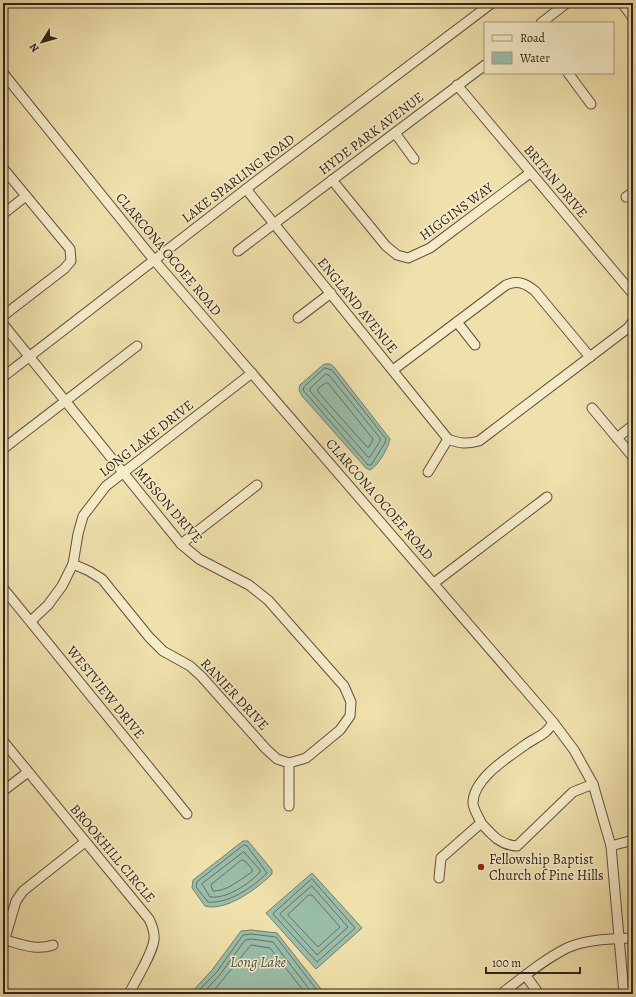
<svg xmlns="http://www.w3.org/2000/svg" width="636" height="997" viewBox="0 0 636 997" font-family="Alegreya,serif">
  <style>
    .water { fill: #9abdaa; stroke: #707f70 }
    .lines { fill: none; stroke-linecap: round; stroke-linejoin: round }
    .shore { stroke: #667062; stroke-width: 1 }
    .minor-casing { stroke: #60523e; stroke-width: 11 }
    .minor { stroke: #f5ebc9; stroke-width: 9 }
    .poi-dot { fill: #8f2418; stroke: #f5ebc9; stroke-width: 1.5 }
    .labels { text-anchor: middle; stroke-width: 3; stroke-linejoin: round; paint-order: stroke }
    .street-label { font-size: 14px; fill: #31231a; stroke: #f5ebc9 }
    .poi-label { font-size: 14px; fill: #31231a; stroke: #f5ebc9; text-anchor: start }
    .water-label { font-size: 15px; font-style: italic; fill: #505145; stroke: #f5ebc9 }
  </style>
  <rect width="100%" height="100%" fill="#efe0ac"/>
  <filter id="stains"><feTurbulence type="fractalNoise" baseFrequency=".005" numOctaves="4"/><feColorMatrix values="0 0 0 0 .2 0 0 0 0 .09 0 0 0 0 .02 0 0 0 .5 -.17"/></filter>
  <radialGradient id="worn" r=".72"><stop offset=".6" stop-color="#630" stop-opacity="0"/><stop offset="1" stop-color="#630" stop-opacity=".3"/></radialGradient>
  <!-- water -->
  <g class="water">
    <path d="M324 364H330L334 367 390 439C388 448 379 465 370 470L366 468 302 396 299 390 300 385Z"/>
    <path d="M243 841H248L272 870V874C258 888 226 912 205 906L192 888 193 880Z"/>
    <path d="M312 873 362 928 316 969 266 913Z"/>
    <path d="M251 930 277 933 325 994H190L212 970 241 931Z"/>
  </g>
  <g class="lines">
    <!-- shore -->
    <g class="shore">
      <path d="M325 368 332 370 386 439 385 443 371 465H368L303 390 304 387Z"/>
      <path d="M326 374 329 375 380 438V441L370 457H368L310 391V389Z"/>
      <path d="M326 383H328L373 439 369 447H367L318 392V389Z"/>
      <path d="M244 845 247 846 267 873C253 887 229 904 208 902L196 887 197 882Z"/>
      <path d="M244 852 260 870V872C249 884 227 899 210 897L202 884Z"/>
      <path d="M242 860 245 861 252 869V872C241 879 226 892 213 891L211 885Z"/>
      <path d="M312 879 355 928 317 962 273 914Z"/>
      <path d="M312 886 348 927 317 955 280 914Z"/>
      <path d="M309 895H312L340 927 318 947 288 915Z"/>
      <path d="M195 994 216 973 243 935 251 934 276 937 320 994"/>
      <path d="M202 994 219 976 245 940 251 939 273 942 313 994"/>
      <path d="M211 994 251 945 270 948 306 994"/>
    </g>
    <defs>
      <g id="minor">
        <path d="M622 3 633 18"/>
        <path d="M541 23 567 3"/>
        <path d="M3 73 154 260 553 722 574 750 593 784 611 846 624 994"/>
        <path d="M568 73 591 104"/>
        <path d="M457 85 633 294"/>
        <path d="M395 133 414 159"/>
        <path d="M3 168 70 249 71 261 64 269 3 316"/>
        <path d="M332 180 386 246 397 255 408 258 430 248 530 173"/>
        <path d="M246 189 448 439C460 444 467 444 479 441L628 328 633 321"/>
        <path d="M626 197 633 192"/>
        <path d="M3 214 26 196"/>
        <path d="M238 251 485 65"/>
        <path d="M298 318 331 293"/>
        <path d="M457 322 475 345"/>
        <path d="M3 324 181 544 199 559 249 585 268 600 344 686 351 702 350 716 340 730 306 758 289 763"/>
        <path d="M393 370 506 285C518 280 525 283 535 291L590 357"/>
        <path d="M3 377 246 189 492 3"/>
        <path d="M592 408 633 457"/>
        <path d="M617 438 633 425"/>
        <path d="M3 449 137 346"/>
        <path d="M428 472 448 439"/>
        <path d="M181 544 257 485"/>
        <path d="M73 564 89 571 102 579 149 637 163 651 190 666 202 677 266 749 277 759 289 763"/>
        <path d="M434 583 547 497"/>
        <path d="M3 588 187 814"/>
        <path d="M31 621 48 605 62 586 73 564 78 534 83 516 106 486 252 373"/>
        <path d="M3 741 149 919C152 925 155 932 154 940 152 955 136 979 129 994"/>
        <path d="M3 791 28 772"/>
        <path d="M289 806V763"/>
        <path d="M481 823C492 835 500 845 517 846L573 792 593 784"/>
        <path d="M611 846 633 840"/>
        <path d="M439 878 441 858 481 823C479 817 473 809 473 803 473 779 507 758 525 745 536 737 547 735 553 722"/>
        <path d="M5 940C21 944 36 951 53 945"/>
        <path d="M3 945 16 901 23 891 85 842"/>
        <path d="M526 976 539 994"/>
        <path d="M501 994C522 978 543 960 567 948 586 939 612 939 633 938"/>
      </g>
    </defs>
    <!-- minor casing -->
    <use href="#minor" class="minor-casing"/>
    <!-- minor -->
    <use href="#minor" class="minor"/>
  </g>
  <!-- markers -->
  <circle class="poi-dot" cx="481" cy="867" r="4"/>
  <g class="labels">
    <!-- street labels -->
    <g class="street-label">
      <text transform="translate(371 133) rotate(-37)" y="5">HYDE PARK AVENUE</text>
      <text transform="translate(238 178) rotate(-37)" y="5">LAKE SPARLING ROAD</text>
      <text transform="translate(556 181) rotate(50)" y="5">BRITAN DRIVE</text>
      <text transform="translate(456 211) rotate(-36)" y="5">HIGGINS WAY</text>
      <text transform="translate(169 254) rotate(50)" y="5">CLARCONA OCOEE ROAD</text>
      <text transform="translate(358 305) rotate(51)" y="5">ENGLAND AVENUE</text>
      <text transform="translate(146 438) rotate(-38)" y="5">LONG LAKE DRIVE</text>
      <text transform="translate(380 499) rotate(49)" y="5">CLARCONA OCOEE ROAD</text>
      <text transform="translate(169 505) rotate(49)" y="5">MISSON DRIVE</text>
      <text transform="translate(106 692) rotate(51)" y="5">WESTVIEW DRIVE</text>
      <text transform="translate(235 694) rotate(47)" y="5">RANIER DRIVE</text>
      <text transform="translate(113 853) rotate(50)" y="5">BROOKHILL CIRCLE</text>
    </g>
    <!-- poi labels -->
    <g class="poi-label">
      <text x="489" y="864">Fellowship Baptist<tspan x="489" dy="16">Church of Pine Hills</tspan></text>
    </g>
    <!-- water labels -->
    <g class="water-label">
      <text x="258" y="967">Long Lake</text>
    </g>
  </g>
  <!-- margin -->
  <rect width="636" height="997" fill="none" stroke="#efe0ac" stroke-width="16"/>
  <rect x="4" y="4" width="628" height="989" fill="none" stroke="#31231a" stroke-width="2"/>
  <rect x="8" y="8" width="620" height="981" fill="none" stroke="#31231a"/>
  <!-- legend -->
  <rect x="484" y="22" width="130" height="52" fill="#f5ebc9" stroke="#a79b83"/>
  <rect x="492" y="35" width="20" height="6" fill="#f5ebc9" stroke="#a79b83"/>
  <text x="520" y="42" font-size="12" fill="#31231a">Road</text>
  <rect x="492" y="52" width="20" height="12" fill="#9abdaa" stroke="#a79b83"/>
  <text x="520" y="62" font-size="12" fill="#31231a">Water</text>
  <!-- north arrow -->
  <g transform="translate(42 42) rotate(233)" stroke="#f5ebc9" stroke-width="3" paint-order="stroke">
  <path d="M0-3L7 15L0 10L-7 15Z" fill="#31231a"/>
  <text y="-6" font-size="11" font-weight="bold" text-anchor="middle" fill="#31231a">N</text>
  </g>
  <!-- scale -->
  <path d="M486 967v6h94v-6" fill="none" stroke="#31231a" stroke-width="2"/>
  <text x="492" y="967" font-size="12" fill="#31231a" stroke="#f5ebc9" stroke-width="3" paint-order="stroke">100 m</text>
  <rect width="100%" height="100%" filter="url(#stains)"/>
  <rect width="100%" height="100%" fill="url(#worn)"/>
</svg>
